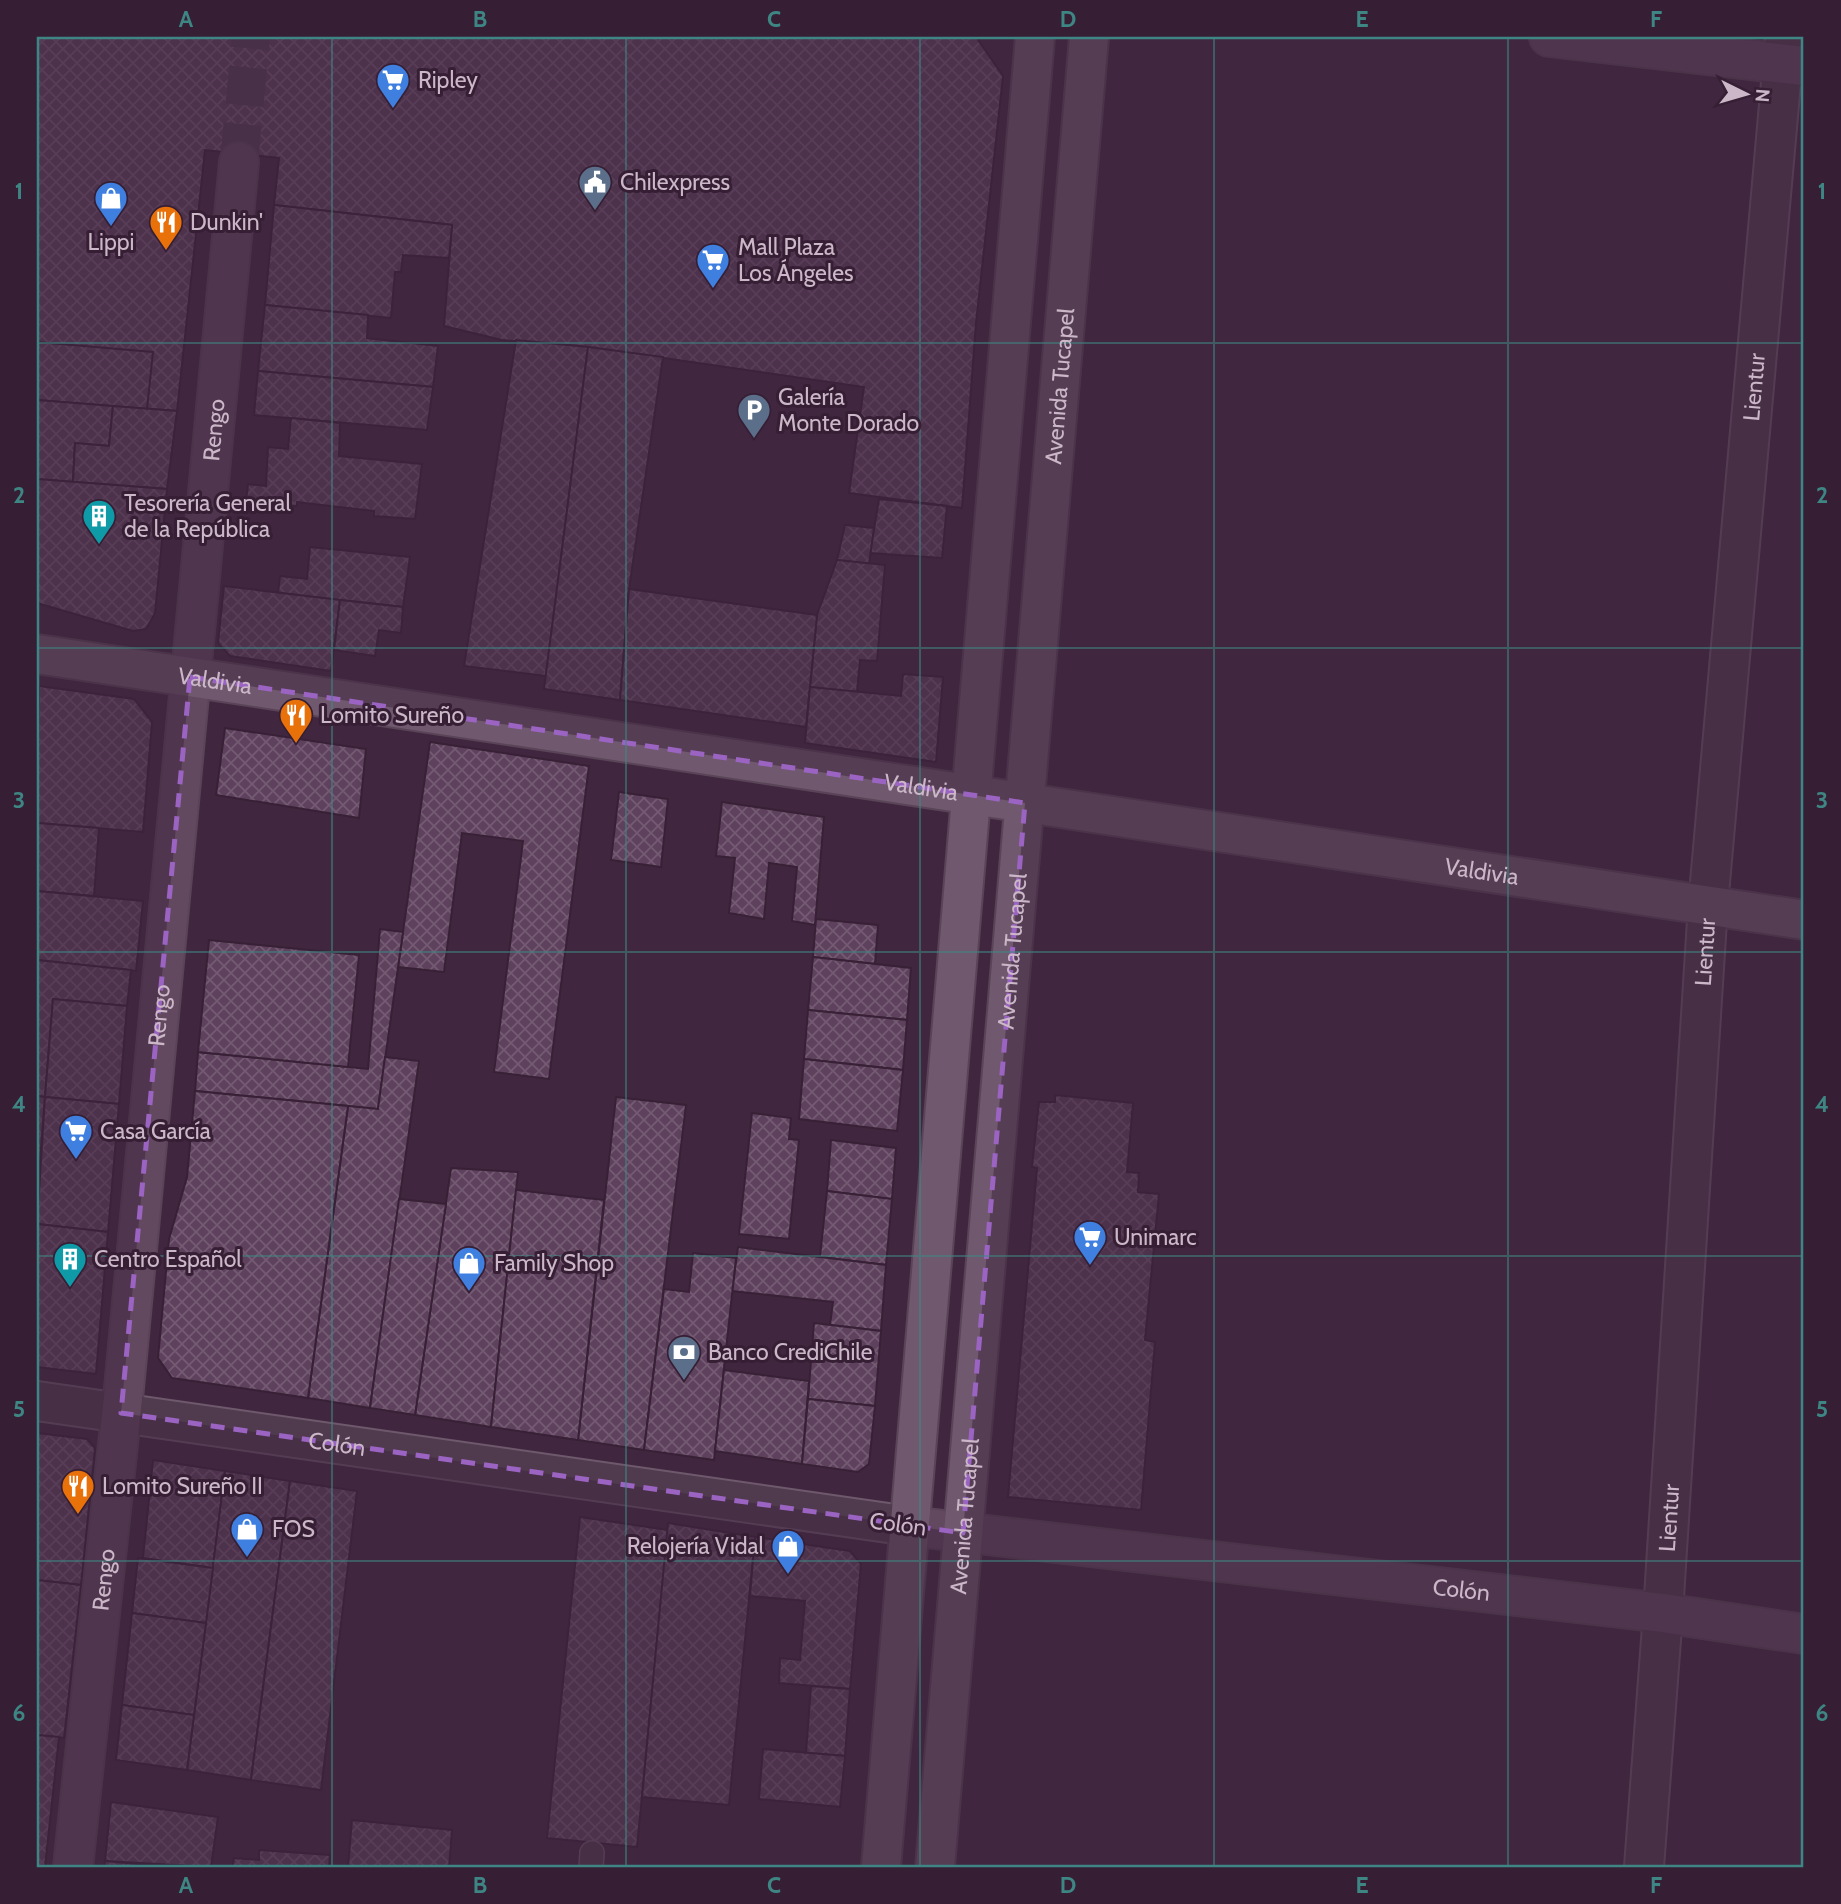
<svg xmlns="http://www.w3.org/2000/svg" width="1841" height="1904" viewBox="0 0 1841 1904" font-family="Cabin,sans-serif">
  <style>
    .building { fill: url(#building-cross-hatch); stroke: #382136; stroke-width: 2 }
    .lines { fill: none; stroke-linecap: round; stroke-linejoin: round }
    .secondary-tunnel { stroke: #553d54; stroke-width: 38; stroke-dasharray: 38 19; stroke-linecap: butt }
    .lane-casing { stroke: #6e586c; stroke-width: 26 }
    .street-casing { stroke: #6e586c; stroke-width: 42 }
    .secondary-casing { stroke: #5a4458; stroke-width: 42 }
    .primary-casing { stroke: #5a4458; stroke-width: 42 }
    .lane { stroke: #503b4e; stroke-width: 23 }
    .street { stroke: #503b4e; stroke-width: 38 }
    .secondary { stroke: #634960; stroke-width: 38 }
    .primary { stroke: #70596e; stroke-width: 38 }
    .marked { fill: none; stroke: #9b64c3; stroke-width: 5; stroke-dasharray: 14 9; stroke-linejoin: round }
    .grid { fill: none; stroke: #3e8684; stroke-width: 2; stroke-opacity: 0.55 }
    .labels { text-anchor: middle; stroke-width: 6; stroke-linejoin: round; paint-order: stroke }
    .poi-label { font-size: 23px; fill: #cbb7c8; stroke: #361f34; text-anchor: start }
    .street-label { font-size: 23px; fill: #cbb7c8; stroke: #361f34 }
    .neatline { fill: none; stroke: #3e8684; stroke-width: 2.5 }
    .grid-label { font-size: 23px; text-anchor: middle; font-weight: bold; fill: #3e8684 }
  </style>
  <defs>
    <pattern id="building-cross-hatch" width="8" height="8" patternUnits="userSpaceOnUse" patternTransform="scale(1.75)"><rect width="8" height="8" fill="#5e415c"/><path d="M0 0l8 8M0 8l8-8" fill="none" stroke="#745a72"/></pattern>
  </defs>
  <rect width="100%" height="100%" fill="#40273f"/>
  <!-- building -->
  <g class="building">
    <path d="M37 37H976L1003 76 976 323 962 508 849 493 864 387 588 347 502 340 444 326 452 225 274 205 279 158 205 150 177 411 37 400Z"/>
    <path d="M274 205 452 225 449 258 403 255 401 272H395L391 318 265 305Z"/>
    <path d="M265 305 368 315 367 338 438 346 433 387 258 371Z"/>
    <path d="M516 340 588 347 546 676 464 666Z"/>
    <path d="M37 342 153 352 147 409 37 400Z"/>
    <path d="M588 347 663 357 629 589 620 700 544 689Z"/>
    <path d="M258 371 433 387 427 430 254 415Z"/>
    <path d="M37 400 113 406 109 446 75 443 73 482 37 479Z"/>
    <path d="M113 406 177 411 167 489 73 482 75 443 109 446Z"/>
    <path d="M291 418 340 423 339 456 422 464 415 519 374 516V511L297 502V506L246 502 248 484 266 486 268 447 288 449Z"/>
    <path d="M37 479 167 489 155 613 146 629 133 631 37 603Z"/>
    <path d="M879 499 947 506 942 558 870 553Z"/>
    <path d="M845 525 874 528 869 564 837 560Z"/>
    <path d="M310 547 410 557 403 607 278 593 280 576 307 579Z"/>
    <path d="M837 560 885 565 877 661 860 660 857 692 810 687 817 615Z"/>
    <path d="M224 586 340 600 331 671 230 656 218 643Z"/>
    <path d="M629 589 817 615 806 727 620 700Z"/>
    <path d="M340 600 403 607 401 633 379 630 375 656 334 650Z"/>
    <path d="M903 674 943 677 936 762 805 743 810 687 901 696Z"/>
    <path d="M39 686 134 699 152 722 143 832 37 823Z"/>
    <path d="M225 728 366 749 359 818 216 795Z"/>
    <path d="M430 742 589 766 549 1079 494 1072 523 841 462 833 444 972 398 967Z"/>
    <path d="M619 792 668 799 661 867 611 860Z"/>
    <path d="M722 802 824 817 815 925 792 921 797 867 769 863 764 919 729 913 735 858 716 856Z"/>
    <path d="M37 823 99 828 94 896 37 891Z"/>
    <path d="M37 891 143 901 136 971 37 960Z"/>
    <path d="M816 919 878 925 875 964 813 957Z"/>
    <path d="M380 929 403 932 378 1109 195 1091 198 1052 368 1069Z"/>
    <path d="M209 940 359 955 348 1067 198 1052Z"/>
    <path d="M813 957 911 968 907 1020 808 1010Z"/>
    <path d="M37 960 131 970 127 1006 53 999 45 1097 37 1096Z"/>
    <path d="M53 999 127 1006 119 1104 45 1097Z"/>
    <path d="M808 1010 907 1020 903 1070 804 1059Z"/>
    <path d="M385 1057 419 1061 370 1408 308 1398 348 1106 378 1109Z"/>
    <path d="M804 1059 903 1070 897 1131 799 1119Z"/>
    <path d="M195 1091 348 1106 308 1398 172 1378 158 1358 169 1239 187 1177Z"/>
    <path d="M1055 1095 1133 1103 1127 1172 1139 1173 1138 1192 1159 1194 1145 1340 1155 1342 1141 1510 1008 1497 1037 1168 1032 1167 1039 1102H1055Z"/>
    <path d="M37 1096 45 1097 37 1200Z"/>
    <path d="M45 1097 119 1104 108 1232 37 1224Z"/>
    <path d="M616 1097 686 1105 644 1450 578 1440Z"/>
    <path d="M752 1113 791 1118 789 1139 799 1140 789 1239 739 1234Z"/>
    <path d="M831 1140 896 1148 892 1199 827 1191Z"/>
    <path d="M451 1168 518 1172 491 1427 415 1415Z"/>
    <path d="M516 1190 604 1200 578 1440 491 1427Z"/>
    <path d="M827 1191 892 1199 886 1265 820 1257Z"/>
    <path d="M399 1199 446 1204 415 1415 370 1408Z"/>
    <path d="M37 1224 108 1232 96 1374 37 1367Z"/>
    <path d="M738 1247 886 1265 881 1331 830 1325 833 1302 732 1291Z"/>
    <path d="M693 1253 736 1258 714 1460 644 1450 664 1289 689 1292Z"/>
    <path d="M814 1323 881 1331 875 1406 808 1399Z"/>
    <path d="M724 1370 809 1381 802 1464 715 1451Z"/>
    <path d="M808 1399 875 1406 869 1464 858 1472 802 1464Z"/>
    <path d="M37 1433 87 1439 95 1448 81 1585 37 1580Z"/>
    <path d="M153 1460 225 1471 213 1568 143 1558Z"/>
    <path d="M225 1471 290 1481 251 1780 187 1770Z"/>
    <path d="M290 1481 357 1491 321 1790 251 1780Z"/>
    <path d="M580 1517 668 1530 637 1847 547 1838Z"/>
    <path d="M668 1523 755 1537 729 1805 642 1797Z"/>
    <path d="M755 1537 850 1551 861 1564 850 1689 779 1683 780 1658 800 1660 805 1601 750 1596Z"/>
    <path d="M138 1558 213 1568 206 1623 132 1613Z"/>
    <path d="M37 1580 81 1585 64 1738 37 1735Z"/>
    <path d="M132 1613 206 1623 194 1715 122 1705Z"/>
    <path d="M811 1686 850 1689 845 1756 806 1753Z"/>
    <path d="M122 1705 194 1715 187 1770 116 1760Z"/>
    <path d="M37 1735 59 1737 45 1867H37Z"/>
    <path d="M763 1749 845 1756 840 1807 759 1799Z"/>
    <path d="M111 1802 218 1817 211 1867 105 1861Z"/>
    <path d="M352 1820 452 1830 449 1867H348Z"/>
    <path d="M259 1850 330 1855 329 1867H232L234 1858 259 1860Z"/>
    <path d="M105 1861 171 1867H104Z"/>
  </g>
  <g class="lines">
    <!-- secondary-tunnel -->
    <path class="secondary-tunnel" d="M239 162 251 37"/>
    <defs>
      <path id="lane" d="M591 1867 592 1853"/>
      <g id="street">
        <path id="s1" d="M37 1401 909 1526"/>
        <path id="s2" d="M1644 1867 1663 1613 1708 905 1785 37"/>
      </g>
      <g id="secondary">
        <path d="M1549 37 1804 66"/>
        <path id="s3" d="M909 1526 1663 1613 1804 1634"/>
        <path id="s4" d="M73 1867 124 1388 239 162"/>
      </g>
      <g id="primary">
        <path id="s5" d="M37 654 1804 920"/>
        <path d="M881 1867 1035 37"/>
        <path id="s6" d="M935 1867 1089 37"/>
      </g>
    </defs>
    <!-- lane casing -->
    <use href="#lane" class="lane-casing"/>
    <!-- street casing -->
    <use href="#street" class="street-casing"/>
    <!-- secondary casing -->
    <use href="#secondary" class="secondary-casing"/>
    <!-- primary casing -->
    <use href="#primary" class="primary-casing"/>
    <!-- lane -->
    <use href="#lane" class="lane"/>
    <!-- street -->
    <use href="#street" class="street"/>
    <!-- secondary -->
    <use href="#secondary" class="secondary"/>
    <!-- primary -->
    <use href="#primary" class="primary"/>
  </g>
  <!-- marked area -->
  <path d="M0 0H1841V1904H0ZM190 677 1025 803 963 1533 121 1413Z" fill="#40273f" fill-opacity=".55" fill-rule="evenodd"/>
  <path class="marked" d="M190 677 1025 803 963 1533 121 1413Z"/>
  <!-- grid -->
  <path class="grid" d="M332 37V1867M626 37V1867M920 37V1867M1214 37V1867M1508 37V1867M37 343H1804M37 648H1804M37 952H1804M37 1256H1804M37 1561H1804"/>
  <!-- icons -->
  <defs>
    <symbol id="supermarket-pin" viewBox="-11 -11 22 30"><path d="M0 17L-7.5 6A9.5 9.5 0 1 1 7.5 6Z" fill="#3f7fe0" stroke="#361f34"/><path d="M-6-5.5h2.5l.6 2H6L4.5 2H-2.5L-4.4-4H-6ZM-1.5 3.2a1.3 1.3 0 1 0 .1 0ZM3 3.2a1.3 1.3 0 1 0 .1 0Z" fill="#fff"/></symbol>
    <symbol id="civic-pin" viewBox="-11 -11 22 30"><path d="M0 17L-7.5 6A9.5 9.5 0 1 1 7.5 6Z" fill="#5c6f8a" stroke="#361f34"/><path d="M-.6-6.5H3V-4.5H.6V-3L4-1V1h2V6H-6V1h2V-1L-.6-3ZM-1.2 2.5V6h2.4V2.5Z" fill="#fff"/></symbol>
    <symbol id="shop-pin" viewBox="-11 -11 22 30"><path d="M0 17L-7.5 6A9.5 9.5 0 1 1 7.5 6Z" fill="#3f7fe0" stroke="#361f34"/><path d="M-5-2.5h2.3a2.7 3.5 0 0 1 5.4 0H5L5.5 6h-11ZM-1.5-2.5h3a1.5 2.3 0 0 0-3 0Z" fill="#fff"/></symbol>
    <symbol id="restaurant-pin" viewBox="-11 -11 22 30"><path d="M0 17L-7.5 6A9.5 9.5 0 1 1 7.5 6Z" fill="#e8710a" stroke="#361f34"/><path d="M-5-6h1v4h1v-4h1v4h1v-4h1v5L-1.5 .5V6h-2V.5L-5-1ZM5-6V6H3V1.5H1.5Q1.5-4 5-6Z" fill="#fff"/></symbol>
    <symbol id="parking-pin" viewBox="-11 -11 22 30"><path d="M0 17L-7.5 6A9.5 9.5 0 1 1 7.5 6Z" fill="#5c6f8a" stroke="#361f34"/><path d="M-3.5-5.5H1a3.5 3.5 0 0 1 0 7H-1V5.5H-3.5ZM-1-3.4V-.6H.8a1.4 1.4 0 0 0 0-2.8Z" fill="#fff"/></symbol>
    <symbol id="building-pin" viewBox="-11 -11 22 30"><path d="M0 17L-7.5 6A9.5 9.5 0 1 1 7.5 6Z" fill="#0f9aa8" stroke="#361f34"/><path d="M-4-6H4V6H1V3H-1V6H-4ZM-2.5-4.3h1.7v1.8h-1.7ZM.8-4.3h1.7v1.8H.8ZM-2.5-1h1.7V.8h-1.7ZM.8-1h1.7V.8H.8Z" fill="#fff"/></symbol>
    <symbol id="bank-pin" viewBox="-11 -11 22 30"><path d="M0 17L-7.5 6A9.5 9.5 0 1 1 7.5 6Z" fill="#5c6f8a" stroke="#361f34"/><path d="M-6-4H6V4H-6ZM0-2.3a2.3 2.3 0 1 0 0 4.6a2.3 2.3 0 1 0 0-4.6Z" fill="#fff"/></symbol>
  </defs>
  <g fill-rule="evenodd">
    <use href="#supermarket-pin" x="374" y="61" width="38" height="52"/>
    <use href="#civic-pin" x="576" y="163" width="38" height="52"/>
    <use href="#shop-pin" x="92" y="179" width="38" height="52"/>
    <use href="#restaurant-pin" x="147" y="203" width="38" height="52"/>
    <use href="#supermarket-pin" x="694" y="241" width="38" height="52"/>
    <use href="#parking-pin" x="735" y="391" width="38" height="52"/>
    <use href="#building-pin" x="80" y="497" width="38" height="52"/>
    <use href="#restaurant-pin" x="277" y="696" width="38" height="52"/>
    <use href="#supermarket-pin" x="57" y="1112" width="38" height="52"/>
    <use href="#supermarket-pin" x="1071" y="1218" width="38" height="52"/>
    <use href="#building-pin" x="51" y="1240" width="38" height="52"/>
    <use href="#shop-pin" x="450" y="1244" width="38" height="52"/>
    <use href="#bank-pin" x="665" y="1333" width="38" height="52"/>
    <use href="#restaurant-pin" x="59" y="1467" width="38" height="52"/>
    <use href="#shop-pin" x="228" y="1510" width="38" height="52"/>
    <use href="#shop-pin" x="769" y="1527" width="38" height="52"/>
  </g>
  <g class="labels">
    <!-- poi labels -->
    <g class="poi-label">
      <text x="418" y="88">Ripley</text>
      <text x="620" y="190">Chilexpress</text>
      <text x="190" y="230">Dunkin'</text>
      <text x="111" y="250" text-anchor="middle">Lippi</text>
      <text x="738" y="255">Mall Plaza<tspan x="738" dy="26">Los Ángeles</tspan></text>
      <text x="778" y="405">Galería<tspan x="778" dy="26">Monte Dorado</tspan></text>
      <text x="124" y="511">Tesorería General<tspan x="124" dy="26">de la República</tspan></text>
      <text x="320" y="723">Lomito Sureño</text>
      <text x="100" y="1139">Casa García</text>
      <text x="1114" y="1245">Unimarc</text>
      <text x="94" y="1267">Centro Español</text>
      <text x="494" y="1271">Family Shop</text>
      <text x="708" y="1360">Banco CrediChile</text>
      <text x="102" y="1494">Lomito Sureño II</text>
      <text x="272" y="1537">FOS</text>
      <text x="764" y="1554" text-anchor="end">Relojería Vidal</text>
    </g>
    <!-- street labels -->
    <g class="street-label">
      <text dy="8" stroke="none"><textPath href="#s2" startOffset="1484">Lientur</textPath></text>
      <text dy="8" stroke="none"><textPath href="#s6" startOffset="1486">Avenida Tucapel</textPath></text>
      <text dy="8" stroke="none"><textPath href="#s4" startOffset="1444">Rengo</textPath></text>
      <text dy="8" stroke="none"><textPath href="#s5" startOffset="180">Valdivia</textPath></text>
      <text dy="8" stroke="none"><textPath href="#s5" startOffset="894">Valdivia</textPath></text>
      <text dy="8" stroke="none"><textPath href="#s5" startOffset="1461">Valdivia</textPath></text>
      <text dy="8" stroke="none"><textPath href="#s2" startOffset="917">Lientur</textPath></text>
      <text dy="8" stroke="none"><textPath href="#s6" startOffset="919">Avenida Tucapel</textPath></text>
      <text dy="8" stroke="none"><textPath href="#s4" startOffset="856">Rengo</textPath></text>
      <text dy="8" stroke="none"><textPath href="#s1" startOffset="303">Colón</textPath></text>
      <text dy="8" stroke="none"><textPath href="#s6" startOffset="352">Avenida Tucapel</textPath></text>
      <text dy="8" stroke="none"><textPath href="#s2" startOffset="350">Lientur</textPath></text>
      <text transform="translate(898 1524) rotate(8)" y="8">Colón</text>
      <text dy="8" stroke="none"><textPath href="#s4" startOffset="289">Rengo</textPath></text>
      <text dy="8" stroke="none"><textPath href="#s3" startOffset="556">Colón</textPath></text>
    </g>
  </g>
  <!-- border -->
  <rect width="1841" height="1904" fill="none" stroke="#361f34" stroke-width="77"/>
  <!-- north arrow -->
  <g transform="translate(1746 94) rotate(95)" stroke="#361f34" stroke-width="5" paint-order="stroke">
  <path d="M0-5L12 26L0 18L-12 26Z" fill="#cbb7c8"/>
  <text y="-10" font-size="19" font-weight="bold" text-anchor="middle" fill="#cbb7c8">N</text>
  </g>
  <rect x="38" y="38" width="1764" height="1828" class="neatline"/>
  <g class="grid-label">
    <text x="186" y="27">A</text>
    <text x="480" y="27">B</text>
    <text x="774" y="27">C</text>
    <text x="1068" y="27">D</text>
    <text x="1362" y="27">E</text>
    <text x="1656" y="27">F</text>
    <text x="19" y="199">1</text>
    <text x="1822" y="199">1</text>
    <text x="19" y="503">2</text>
    <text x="1822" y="503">2</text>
    <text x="19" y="808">3</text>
    <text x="1822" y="808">3</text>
    <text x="19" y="1112">4</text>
    <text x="1822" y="1112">4</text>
    <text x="19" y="1417">5</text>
    <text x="1822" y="1417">5</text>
    <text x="19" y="1721">6</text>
    <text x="1822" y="1721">6</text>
    <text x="186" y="1893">A</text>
    <text x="480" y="1893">B</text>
    <text x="774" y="1893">C</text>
    <text x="1068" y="1893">D</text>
    <text x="1362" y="1893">E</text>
    <text x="1656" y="1893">F</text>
  </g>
</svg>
